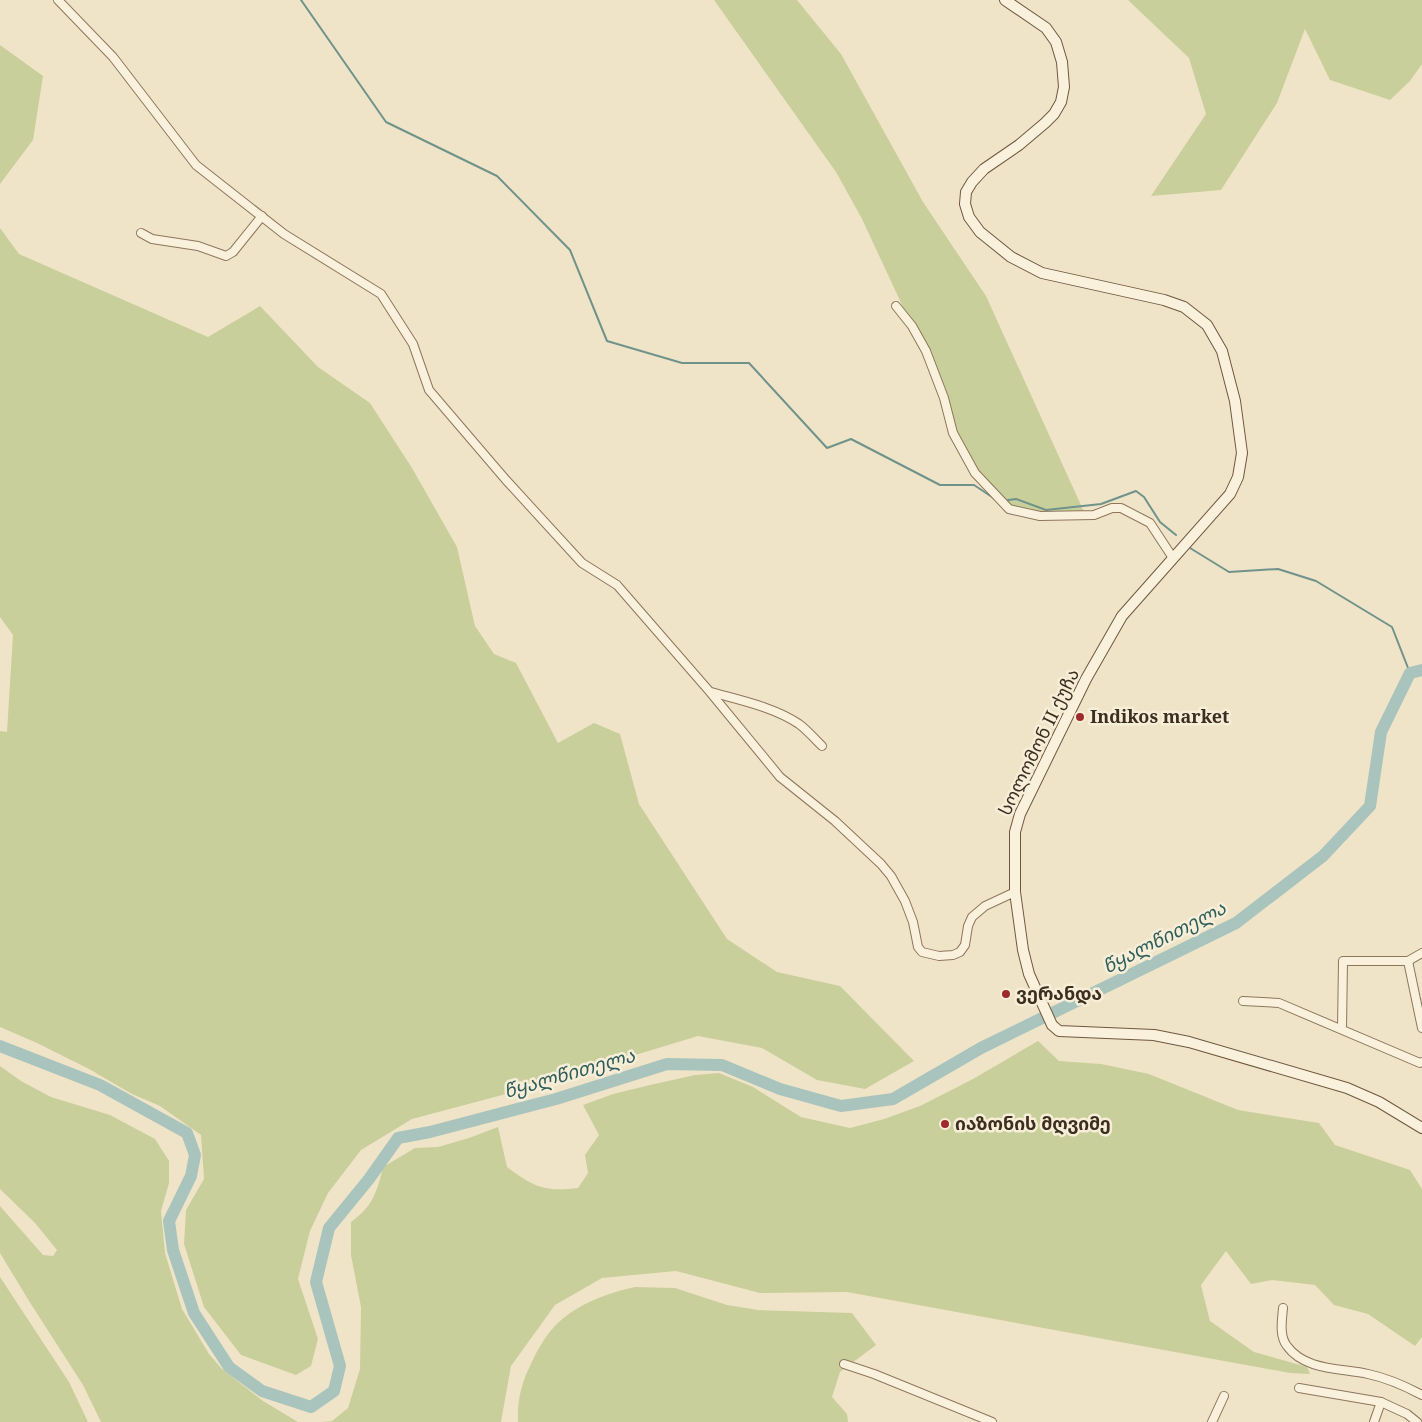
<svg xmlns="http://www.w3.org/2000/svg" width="1422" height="1422" viewBox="0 0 1422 1422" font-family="'Noto Serif','Noto Sans Georgian',serif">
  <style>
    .green { fill: #c9cf9b }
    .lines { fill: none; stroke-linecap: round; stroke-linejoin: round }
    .stream { stroke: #6f938a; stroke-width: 2 }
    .river { stroke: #a9c4bc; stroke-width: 12 }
    .street-casing { stroke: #8d765c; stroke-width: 10 }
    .secondary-casing { stroke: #6f573f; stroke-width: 12 }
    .street { stroke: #faf1dc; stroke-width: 8 }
    .secondary { stroke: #faf1dc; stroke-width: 10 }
    .poi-dot { fill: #9e2a2b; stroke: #f7eed8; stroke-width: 2 }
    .labels { text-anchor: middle; stroke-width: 5; stroke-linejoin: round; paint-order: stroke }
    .poi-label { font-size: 18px; font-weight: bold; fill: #3d2e20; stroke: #f7eed8; text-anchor: start }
    .street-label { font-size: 18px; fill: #3d2e20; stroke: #f7eed8 }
    .water-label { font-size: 19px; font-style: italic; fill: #2f5d5a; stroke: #f7eed8 }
  </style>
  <rect width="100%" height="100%" fill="#f0e4c8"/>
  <!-- green -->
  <g class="green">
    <path d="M714 0H797L841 54 923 202 986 296 1085 514 1042 515 1014 508 1003 501 975 476 954 427 936 378 862 219 836 172Z"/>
    <path d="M1128 0H1422V64L1410 81 1390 100 1330 80 1305 29 1277 103 1221 190 1151 196 1206 114 1189 58Z"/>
    <path d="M0 45 43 76 33 140 0 184Z"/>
    <path d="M0 228 19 254 208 337 260 306 318 367 370 403 412 468 457 547 475 626 494 654 516 663 558 743 594 723 620 734 639 804 727 939 777 972 840 986 914 1061 865 1089 817 1080 762 1048 698 1036 506 1094 412 1119 361 1150 328 1193 310 1231 298 1279 318 1339 311 1366 296 1375 241 1355 204 1307 184 1244 186 1210 204 1179 201 1135 160 1106 132 1094 89 1069 37 1043 0 1027V731L7 732 13 635 0 617Z"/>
    <path d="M1038 1041 1059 1061 1101 1064 1149 1074 1238 1110 1319 1123 1335 1145 1410 1170 1422 1189V1337L1415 1346 1368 1314 1334 1305 1315 1285 1272 1280 1251 1284 1226 1251 1201 1285 1210 1321 1254 1352 1307 1367 1310 1374 1290 1373 847 1292 760 1293 676 1271 602 1278 555 1305 511 1366 501 1422H321L332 1421 348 1408 360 1369 361 1307 351 1255V1222C373 1206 377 1192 383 1167L415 1148 438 1147 469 1138 498 1127 507 1167C534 1187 544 1192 578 1188L588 1173 585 1155 599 1135 583 1105 613 1094 650 1085 695 1075 719 1073 753 1087 801 1117 850 1128 884 1119 920 1106 973 1079Z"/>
    <path d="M0 1066 21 1081 51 1097 110 1115 155 1139 169 1161V1183L161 1211 165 1253 182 1309 209 1354 222 1369 263 1401 298 1422H101L83 1385 29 1301 0 1253V1206L43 1255 53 1256 57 1250 35 1223 0 1189Z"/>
    <path d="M0 1277 69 1382 88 1422H0Z"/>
    <path d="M635 1287 675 1288 727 1305 758 1310 852 1313 876 1345 840 1372 832 1397 847 1414 848 1422H518C517 1402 521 1384 530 1366 536 1353 543 1339 554 1327 574 1305 607 1293 635 1287Z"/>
  </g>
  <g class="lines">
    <!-- stream -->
    <g class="stream">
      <path d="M301 0 386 122 497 176 570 250 607 341 682 363H749L827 448 851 439 940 485H974L995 499"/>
      <path d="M1008 500 1016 499 1046 510 1101 504 1136 491 1144 497 1160 522 1176 535"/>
      <path d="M1190 548 1229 572 1278 569 1316 581 1392 627 1410 673"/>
      <path d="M1421 670 1422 672"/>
    </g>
    <!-- river -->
    <path class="river" d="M0 1046 100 1085 187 1133 195 1155 191 1176 169 1221 173 1250 194 1313 229 1367 262 1391 311 1407 334 1391 340 1366 316 1282 329 1228 369 1179 398 1138 430 1132 556 1099 667 1064 722 1065 780 1089 841 1106 893 1099 981 1048 1236 923 1323 856 1370 806 1381 732 1410 673 1422 670"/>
    <defs>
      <g id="street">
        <path d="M58 0 113 57 196 165 284 234 381 294 413 344 429 390 506 480 582 563 617 585 710 692 780 777 835 821 881 864 891 876 905 901 913 922 918 947 922 952 939 956 953 955 960 952 965 945 968 926 972 917 985 906 1015 892"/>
        <path d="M141 233 152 239 198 246 226 256 233 252 262 216"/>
        <path d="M896 306 912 326 926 351 944 398 953 433 975 473 1009 509 1040 516 1094 515 1112 508H1121L1150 523 1173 558"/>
        <path d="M711 692C739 700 774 707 799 724 807 730 814 738 822 746"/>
        <path d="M1408 961 1422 1028"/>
        <path d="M1243 1001 1279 1003 1420 1063 1422 1062"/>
        <path d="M1342 1029 1343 961H1408L1422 953"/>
        <path d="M1283 1308C1282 1320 1279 1336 1287 1346 1305 1371 1342 1368 1368 1374 1387 1378 1405 1386 1422 1395"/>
        <path d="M844 1364 874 1374 992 1422"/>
        <path d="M1299 1388 1381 1402 1407 1414 1417 1422"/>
        <path d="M1212 1422 1224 1396"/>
        <path d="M1374 1422 1381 1402"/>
      </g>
      <path id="secondary" d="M1005 0 1046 28 1056 42 1062 62 1064 87 1061 102 1054 114 1045 123 1019 145 984 169 972 182 966 192 965 204 969 217 980 232 1011 257 1042 273 1164 300 1184 307 1207 325 1222 351 1235 401 1242 453 1238 477 1230 494 1122 616 1086 679 1020 814 1015 832V892L1023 950 1029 974 1052 1025 1059 1031 1154 1035 1189 1042 1347 1088 1379 1102 1422 1128"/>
    </defs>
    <!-- street casing -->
    <use href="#street" class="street-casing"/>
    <!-- secondary casing -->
    <use href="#secondary" class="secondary-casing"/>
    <!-- street -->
    <use href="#street" class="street"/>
    <!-- secondary -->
    <use href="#secondary" class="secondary"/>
  </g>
  <!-- markers -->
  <g class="poi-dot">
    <circle cx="1080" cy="717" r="5"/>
    <circle cx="1006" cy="994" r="5"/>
    <circle cx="945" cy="1124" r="5"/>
  </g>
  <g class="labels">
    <!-- poi labels -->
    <g class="poi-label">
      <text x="1090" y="723">Indikos market</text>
      <text x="1016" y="1000">ვერანდა</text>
      <text x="955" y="1130">იაზონის მღვიმე</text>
    </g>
    <!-- street labels -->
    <g class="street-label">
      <text transform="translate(1039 742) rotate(-64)" y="6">სოლომონ II ქუჩა</text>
    </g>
    <!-- water labels -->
    <g class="water-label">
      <text transform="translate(1164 937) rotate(-27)" y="7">წყალწითელა</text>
      <text transform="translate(569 1073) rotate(-16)" y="7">წყალწითელა</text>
    </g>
  </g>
</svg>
